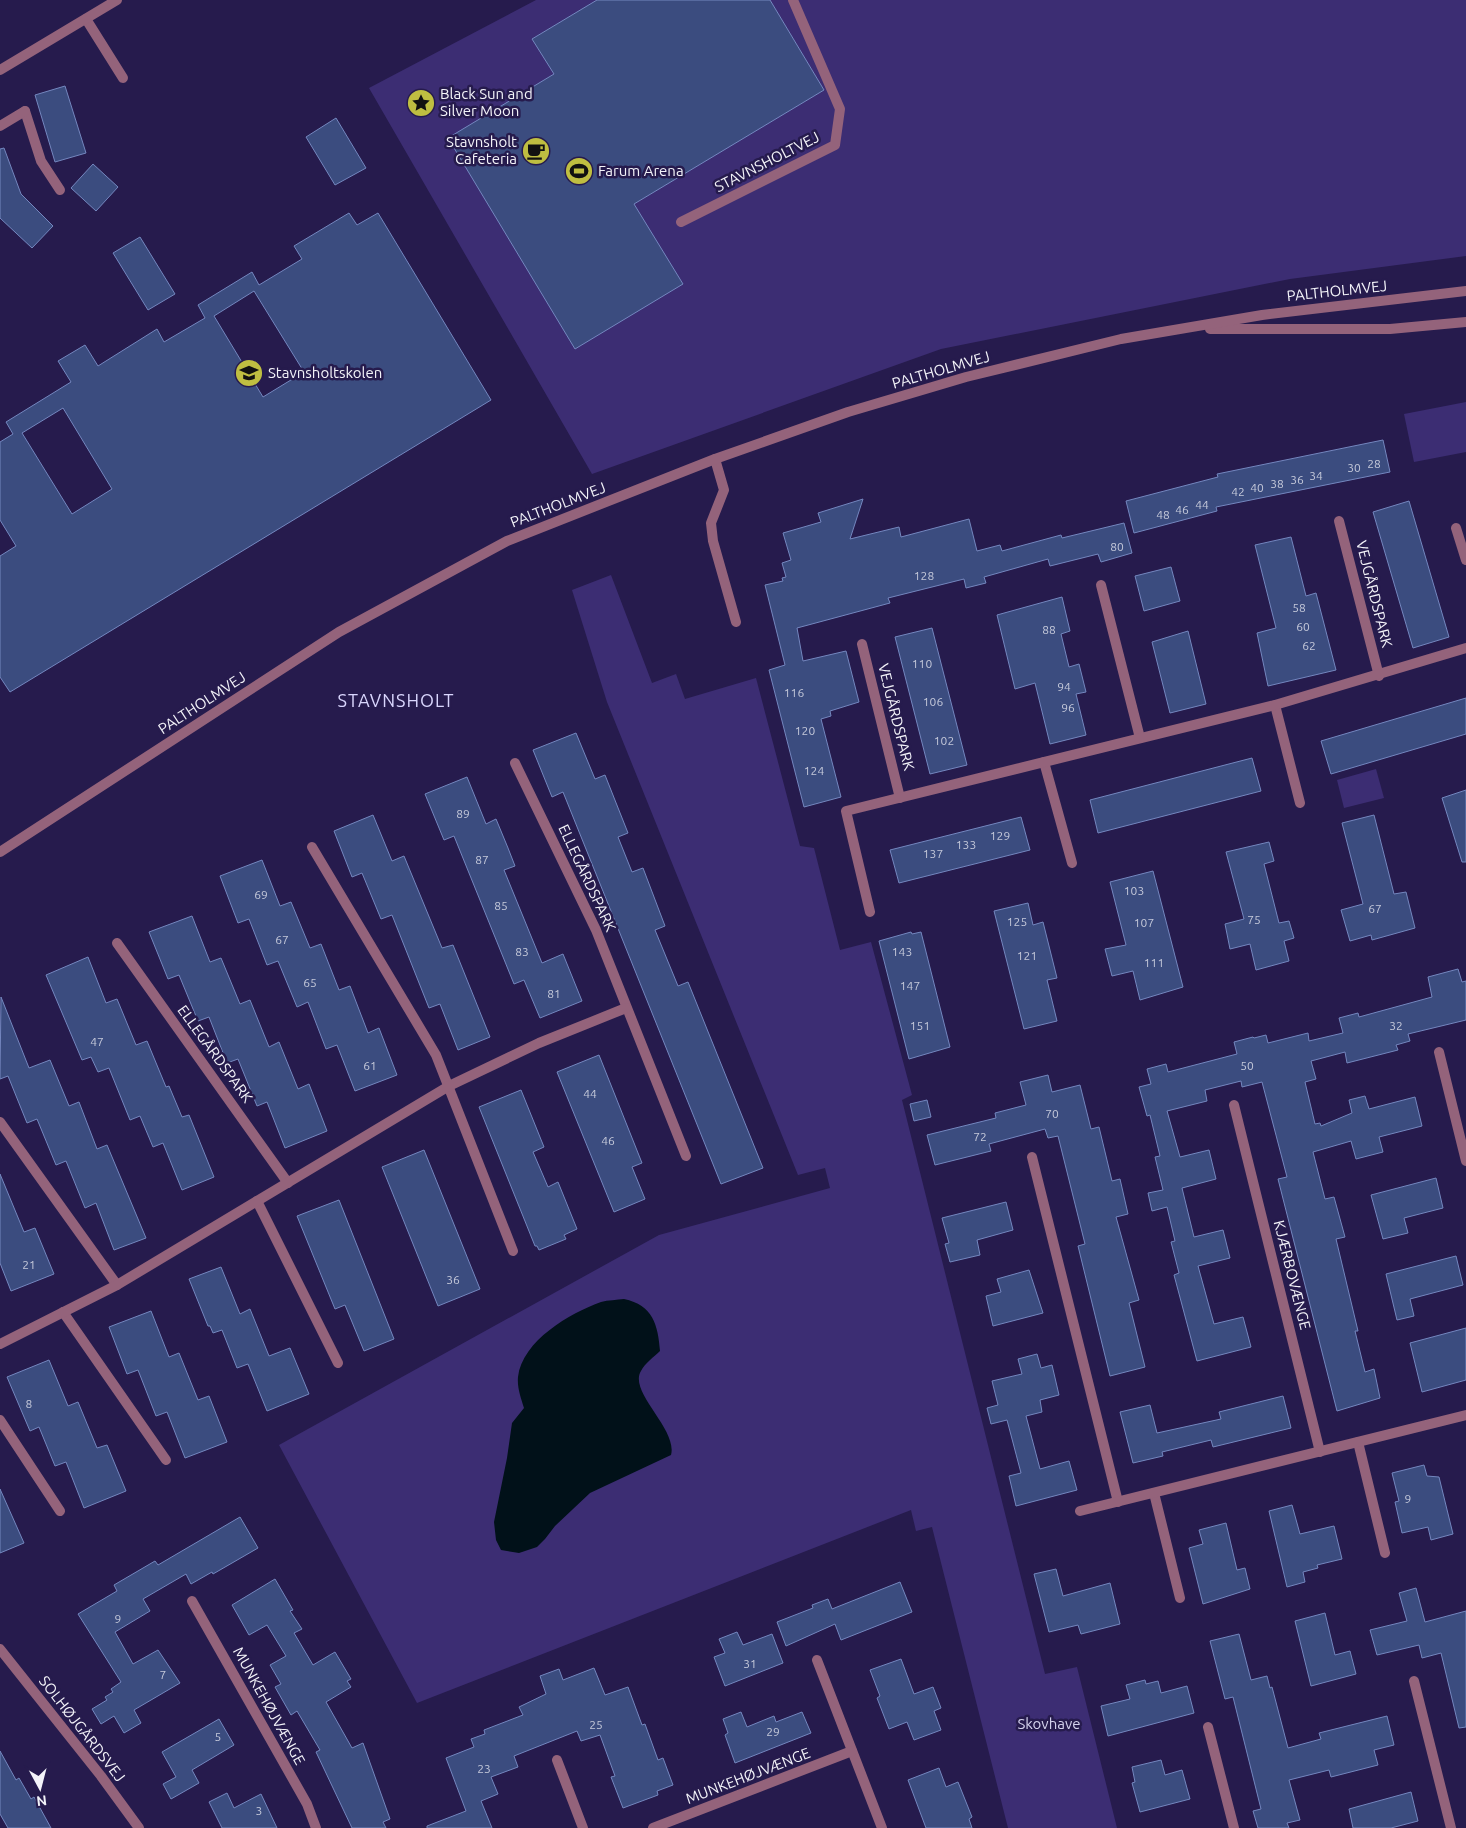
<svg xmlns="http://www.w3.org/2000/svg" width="1466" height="1828" viewBox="0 0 1466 1828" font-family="Ubuntu,sans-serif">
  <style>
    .green { fill: #3c2d73 }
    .water { fill: #011119 }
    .building { fill: #3b4c7f; stroke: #7487bf; fill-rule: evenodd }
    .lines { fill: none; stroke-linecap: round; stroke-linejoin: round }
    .service { stroke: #94637b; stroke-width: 10 }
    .minor { stroke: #94637b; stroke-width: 10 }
    .tertiary { stroke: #94637b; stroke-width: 10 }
    .labels { text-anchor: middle; stroke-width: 5; stroke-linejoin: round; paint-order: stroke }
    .number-label { font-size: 12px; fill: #c5c9da }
    .poi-label { font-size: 15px; fill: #f3f3f9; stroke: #261b4d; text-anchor: start }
    .street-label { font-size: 15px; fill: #f3f3f9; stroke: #261b4d }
    .park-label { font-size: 15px; fill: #d5d3ee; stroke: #261b4d }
    .quarter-label { font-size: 18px; letter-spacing: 1px; fill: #d9d6fd; stroke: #261b4d }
  </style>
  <rect width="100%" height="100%" fill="#261b4d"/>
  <!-- green -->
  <g class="green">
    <path d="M536 0H1466V256L1290 279 941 349 592 474 369 88Z"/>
    <path d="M1466 402V452L1414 462 1404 414Z"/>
    <path d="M611 575 652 683 676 674 685 699 756 678 800 846 814 848 840 950 871 942 912 1095 902 1100 1045 1674 1077 1667 1117 1828H1008L932 1527 916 1531 911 1510 417 1703 279 1445 659 1235 830 1188 825 1168 798 1175 607 702 572 590Z"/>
    <path d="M1376 769 1384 798 1344 808 1337 780Z"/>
  </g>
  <!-- water -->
  <path class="water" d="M624 1299C653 1305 658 1325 660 1351 654 1357 645 1363 641 1371 628 1392 678 1429 671 1455L590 1493 555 1526 545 1539 537 1547 519 1553 501 1550 496 1540 494 1522 507 1458 512 1423 524 1408C521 1398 517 1388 518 1377 522 1341 570 1313 601 1302 608 1300 617 1300 624 1299Z"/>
  <!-- building -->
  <g class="building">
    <path d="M597 0H770L824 90 634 204 683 284 575 349 448 138 554 74 532 39Z"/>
    <path d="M65 86 86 153 55 162 35 95Z"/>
    <path d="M336 118 366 168 335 185 306 137Z"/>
    <path d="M4 148 21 194 53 226 32 248 0 218V149Z"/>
    <path d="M93 164 118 187 96 211 71 188Z"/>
    <path d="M349 213 357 225 378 213 491 400 10 692 0 677V556L16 546 0 520V442L13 434 6 422 71 382 58 361 85 345 98 366 157 329 164 342 205 318 198 305 252 272 259 285 302 259 294 246ZM254 291 304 372 263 397 214 316ZM63 408 112 489 72 514 22 433Z"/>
    <path d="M140 237 175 294 148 310 113 253Z"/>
    <path d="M1383 440 1390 472 1216 507 1217 511 1134 533 1126 501 1218 477 1217 474Z"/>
    <path d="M863 499 850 539 899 527 901 537 969 519 977 551 1000 545 1002 551 1061 535 1062 538 1124 523 1132 553 1101 562 1098 554 1050 566 1048 559 984 577 986 583 966 588 964 579 888 598 890 603 797 628 803 661 846 651 859 702 830 711 831 716 821 719 841 797 804 807 769 670 785 665 765 585 783 581 782 578 786 577 782 563 791 560 783 533 821 522 818 513Z"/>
    <path d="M1409 501 1449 637 1413 648 1373 512Z"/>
    <path d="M1291 537 1306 596 1316 593 1336 670 1268 686 1257 633 1276 628 1255 545Z"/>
    <path d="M1171 567 1180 601 1144 611 1135 576Z"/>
    <path d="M1062 597 1070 631 1061 634 1069 667 1079 664 1086 692 1076 694 1086 735 1050 744 1035 683 1015 689 997 615Z"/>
    <path d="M932 628 967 765 930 774 895 637Z"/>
    <path d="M1188 631 1206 704 1170 713 1152 642Z"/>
    <path d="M1466 698V734L1331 774 1321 741Z"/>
    <path d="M576 733 595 779 605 775 628 833 618 837 632 872 643 868 665 926 655 930 678 986 688 982 763 1168 721 1184 563 792 552 797 533 750Z"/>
    <path d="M1252 758 1261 791 1098 833 1090 800Z"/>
    <path d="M467 777 486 824 496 819 508 848 515 866 504 870 542 963 563 954 582 1001 540 1018 524 980 514 984 454 836 444 840 425 794Z"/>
    <path d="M1466 790V862H1462L1442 798Z"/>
    <path d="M373 815 392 861 404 856 442 948 453 945 490 1037 458 1050 440 1004 429 1008 392 915 381 919 362 873 352 877 334 831Z"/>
    <path d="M1374 815 1394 894 1406 892 1415 928 1372 940 1371 935 1350 941 1341 910 1363 904 1342 823Z"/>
    <path d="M1021 817 1030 850 899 883 890 850Z"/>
    <path d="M1269 842 1274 861 1264 864 1279 923 1289 921 1294 938 1284 941 1289 961 1256 970 1250 944 1230 949 1225 924 1244 919 1226 852Z"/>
    <path d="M262 860 280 906 291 902 310 948 321 944 339 990 350 986 368 1033 379 1028 397 1075 355 1091 337 1045 326 1049 308 1002 297 1007 278 961 267 965 249 919 238 923 220 876Z"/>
    <path d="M1153 871 1183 987 1140 1000 1133 971 1112 976 1105 949 1126 945 1110 882Z"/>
    <path d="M1028 903 1033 925 1043 922 1057 978 1047 980 1057 1021 1024 1029 994 911Z"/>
    <path d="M192 916 210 962 221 958 240 1004 250 1000 269 1047 279 1042 298 1089 309 1084 327 1131 285 1148 267 1102 257 1106 238 1059 227 1063 209 1017 198 1021 179 975 168 979 149 932Z"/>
    <path d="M911 932 912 934 921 932 950 1047 909 1059 879 941Z"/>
    <path d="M88 957 106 1003 117 999 136 1045 147 1041 166 1087 169 1086 182 1117 189 1115 214 1177 182 1190 163 1143 153 1147 140 1116 130 1120 109 1068 98 1072 91 1057 82 1060 46 975Z"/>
    <path d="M1458 969 1462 982 1466 981V1020L1408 1034 1410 1041 1396 1045 1398 1050 1347 1063 1345 1052 1311 1061 1316 1079 1305 1082 1315 1124 1320 1123 1321 1126 1352 1113 1349 1100 1365 1096 1369 1109 1415 1097 1422 1126 1379 1137 1383 1152 1356 1159 1351 1141 1313 1152 1325 1199 1334 1197 1345 1237 1336 1239 1358 1331H1355L1365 1372 1374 1369 1380 1398 1337 1411 1278 1179 1287 1177 1262 1082 1242 1087 1241 1081 1205 1090 1207 1101 1167 1111 1180 1157 1209 1150 1216 1179 1182 1188 1194 1237 1223 1230 1230 1258 1198 1266 1214 1324 1243 1317 1251 1347 1197 1361 1174 1275 1179 1273 1171 1242 1175 1241 1167 1207 1152 1211 1148 1193 1163 1190 1155 1157 1160 1156 1150 1115 1147 1116 1139 1087 1151 1084 1147 1069 1166 1064 1168 1072 1237 1054 1234 1042 1253 1037 1254 1038 1266 1035 1268 1043 1308 1033 1309 1041 1343 1033 1339 1018 1358 1013 1359 1017 1432 997 1428 977Z"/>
    <path d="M1 997 29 1068 50 1060 69 1106 79 1102 97 1149 107 1145 146 1238 114 1250 96 1203 85 1208 66 1161 56 1165 37 1119 27 1123 8 1076 0 1079Z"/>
    <path d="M599 1055 642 1163 632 1167 645 1199 614 1212 557 1072Z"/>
    <path d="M1048 1075 1052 1092 1080 1085 1091 1129 1099 1127 1112 1181 1120 1179 1128 1214 1116 1217 1139 1300 1129 1303 1145 1367 1110 1376 1078 1246 1085 1244 1058 1136 1048 1138 1045 1129 989 1144 991 1151 935 1165 927 1135 996 1118 995 1113 1026 1105 1020 1082Z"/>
    <path d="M521 1090 544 1147 533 1152 548 1187 558 1182 577 1229 564 1235 566 1239 539 1250 537 1246H535L479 1107Z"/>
    <path d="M927 1100 931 1117 914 1121 910 1104Z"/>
    <path d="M424 1150 480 1289 438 1306 382 1167Z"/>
    <path d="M0 1174 24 1232 35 1228 54 1274 11 1291 0 1263Z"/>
    <path d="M1436 1178 1443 1208 1404 1218 1408 1233 1383 1239 1371 1195Z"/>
    <path d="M339 1200 394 1339 364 1351 345 1305 335 1309 297 1216Z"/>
    <path d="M1006 1202 1013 1230 977 1240 980 1255 950 1262 945 1244 949 1243 942 1218Z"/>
    <path d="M1456 1256 1463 1285 1410 1299 1414 1316 1397 1320 1386 1274Z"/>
    <path d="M221 1267 240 1314 250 1309 269 1356 290 1348 309 1394 267 1411 248 1364 237 1368 222 1330 213 1333 210 1326H208L189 1279Z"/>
    <path d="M1029 1270 1043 1313 993 1326 986 1296 1001 1292 997 1279Z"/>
    <path d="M151 1311 169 1357 179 1353 198 1400 209 1396 227 1442 185 1458 167 1412 156 1416 138 1370 127 1374 109 1327Z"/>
    <path d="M1466 1328V1380L1422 1392 1410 1343Z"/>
    <path d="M1037 1354 1041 1368 1052 1365 1059 1395 1040 1400 1042 1412 1026 1416 1040 1469 1069 1461 1077 1490 1016 1506 1009 1476 1021 1473 1007 1420 991 1424 987 1408 998 1405 992 1381 1022 1374 1018 1359Z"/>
    <path d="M49 1360 68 1406 78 1402 97 1448 107 1445 126 1491 84 1508 66 1462 55 1466 39 1427 30 1431 7 1377Z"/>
    <path d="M1283 1396 1291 1428 1213 1447 1211 1440 1162 1452 1163 1456 1133 1463 1120 1412 1150 1405 1157 1433 1221 1419 1219 1412Z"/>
    <path d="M1424 1465 1427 1476 1439 1477 1453 1534 1431 1540 1428 1527 1402 1533 1395 1502 1399 1501 1392 1473Z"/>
    <path d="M0 1489 24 1543 0 1553Z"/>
    <path d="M1292 1505 1300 1534 1334 1526 1342 1559 1317 1565 1318 1568 1303 1572 1305 1582 1287 1587 1269 1511Z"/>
    <path d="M240 1517 258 1548 213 1574 212 1572 191 1584 186 1574 143 1599 150 1611 115 1632 133 1664 158 1650 180 1683 134 1710 141 1723 124 1733 114 1716 101 1724 92 1709 107 1700 105 1697 113 1692 111 1689 121 1682 78 1614 117 1591 114 1585 155 1561 158 1565Z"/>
    <path d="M1226 1523 1237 1570 1245 1568 1250 1589 1203 1604 1189 1548 1203 1544 1199 1530Z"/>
    <path d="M1056 1569 1063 1596 1110 1583 1120 1624 1081 1634 1078 1625 1049 1632 1034 1574Z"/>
    <path d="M275 1579 293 1610 290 1611 302 1629 294 1633 313 1665 335 1652 351 1679 347 1681 351 1687 326 1702 352 1748 363 1743 390 1819 383 1822 386 1828H352L316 1752 320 1750 297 1711 291 1715 275 1687 281 1684 270 1665 286 1656 267 1625 249 1635 232 1605Z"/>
    <path d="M900 1582 912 1612 841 1640 835 1624 786 1646 777 1622 813 1608 812 1605 828 1599 832 1609Z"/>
    <path d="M1416 1588 1425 1622 1466 1611V1727L1459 1728 1441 1653 1422 1658 1419 1645 1377 1655 1370 1630 1407 1621 1399 1593Z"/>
    <path d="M1325 1613 1335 1655 1350 1651 1356 1674 1311 1686 1295 1621Z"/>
    <path d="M737 1632 743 1645 772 1634 783 1663 725 1686 714 1657 725 1653 719 1639Z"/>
    <path d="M1239 1634 1251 1680 1267 1676 1270 1688 1272 1687 1288 1748 1321 1739 1319 1733 1387 1716 1394 1745 1374 1750 1378 1765 1331 1777 1329 1770 1289 1780 1300 1820 1287 1823 1289 1828H1258L1253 1811 1261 1809 1233 1697 1225 1699 1210 1641Z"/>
    <path d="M901 1659 914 1694 933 1687 941 1708 934 1711 941 1730 914 1740 907 1722 889 1729 877 1698 880 1696 870 1670Z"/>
    <path d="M594 1668 605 1695 628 1687 642 1725 645 1724 658 1760 663 1758 673 1785 657 1791 658 1795 623 1808 611 1777 615 1776 600 1735 581 1741 577 1731 514 1756 518 1767 491 1777 498 1794 481 1801 492 1828H427V1826L466 1811 446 1758 474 1747 471 1739 485 1734 484 1730 523 1715 519 1707 546 1694 540 1676 559 1669 563 1680Z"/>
    <path d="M1145 1680 1146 1684 1158 1681 1161 1693 1187 1686 1194 1713 1108 1736 1101 1706 1130 1699 1126 1685Z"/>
    <path d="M741 1712 747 1727 774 1716 776 1722 802 1712 811 1733 735 1763 725 1735 728 1733 723 1719Z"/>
    <path d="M219 1719 234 1745 192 1770 199 1783 171 1799 163 1784 176 1777 162 1752Z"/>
    <path d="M0 1751 16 1780 19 1778 31 1799 34 1797 51 1828H8L0 1814Z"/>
    <path d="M1161 1760 1165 1775 1182 1770 1190 1799 1140 1812 1132 1783 1135 1782 1132 1767Z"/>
    <path d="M939 1768 946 1787 958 1782 972 1817 969 1819 972 1828H926L908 1780Z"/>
    <path d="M1411 1792 1418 1821 1391 1828H1353L1349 1809Z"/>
    <path d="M227 1793 234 1808 261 1794 277 1828H222L209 1802Z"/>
  </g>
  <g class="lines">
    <!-- service -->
    <g class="service">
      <path d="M86 19 123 78"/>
      <path d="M25 111 41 161 60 190"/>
      <path d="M681 222 835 145 840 109 793 0"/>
      <path d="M715 459 724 490 711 523 713 541 736 622"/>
    </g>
    <!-- minor -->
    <g class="minor">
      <path d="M0 126 25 111"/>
      <path d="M1339 521 1379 676"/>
      <path d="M1456 528 1466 560"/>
      <path d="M1101 585 1140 738"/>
      <path d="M862 644 900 798"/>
      <path d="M1275 705 1300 803"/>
      <path d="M1044 762 1072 863"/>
      <path d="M515 763 596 930 686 1156"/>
      <path d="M312 847 436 1055 513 1251"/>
      <path d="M870 912 846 811 1275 705 1466 648"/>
      <path d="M117 943 288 1183"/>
      <path d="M1439 1052 1466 1161"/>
      <path d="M1234 1105 1320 1452"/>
      <path d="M0 1122 117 1285"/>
      <path d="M1032 1157 1118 1502"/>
      <path d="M257 1201 338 1363"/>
      <path d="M63 1312 166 1460"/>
      <path d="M0 1344 117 1285 449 1086 539 1043 626 1008"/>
      <path d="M0 1420 60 1511"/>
      <path d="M1358 1442 1385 1553"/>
      <path d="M1154 1493 1180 1598"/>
      <path d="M1080 1511 1466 1415"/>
      <path d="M192 1601 307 1804 316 1828"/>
      <path d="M817 1660 882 1828"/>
      <path d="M1414 1681 1451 1828"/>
      <path d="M1208 1727 1234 1828"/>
      <path d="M557 1760 583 1828"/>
      <path d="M653 1828 852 1751"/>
    </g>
    <!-- tertiary -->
    <g class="tertiary">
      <path d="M0 70 117 0"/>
      <path d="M1210 329H1390L1466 322"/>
      <path d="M0 852 339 632 507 541 715 459 848 412 966 377 1121 339 1262 315 1466 291"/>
      <path d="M0 1649 101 1776 139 1828"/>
    </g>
  </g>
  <!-- icons -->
  <defs>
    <symbol id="sight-disc" viewBox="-11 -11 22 22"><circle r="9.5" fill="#bfbe41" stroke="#261b4d"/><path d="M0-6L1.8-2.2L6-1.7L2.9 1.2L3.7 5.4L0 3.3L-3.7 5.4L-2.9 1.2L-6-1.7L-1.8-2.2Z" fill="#111"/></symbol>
    <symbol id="cafe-disc" viewBox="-11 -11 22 22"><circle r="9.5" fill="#bfbe41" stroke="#261b4d"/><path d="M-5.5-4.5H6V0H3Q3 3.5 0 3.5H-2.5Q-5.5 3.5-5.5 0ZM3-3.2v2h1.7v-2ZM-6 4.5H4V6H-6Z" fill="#111"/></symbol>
    <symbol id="stadium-disc" viewBox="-11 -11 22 22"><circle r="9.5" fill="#bfbe41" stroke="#261b4d"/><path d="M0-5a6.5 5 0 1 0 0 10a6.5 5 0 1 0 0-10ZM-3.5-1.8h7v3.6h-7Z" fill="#111"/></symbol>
    <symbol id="school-disc" viewBox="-11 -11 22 22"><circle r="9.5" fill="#bfbe41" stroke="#261b4d"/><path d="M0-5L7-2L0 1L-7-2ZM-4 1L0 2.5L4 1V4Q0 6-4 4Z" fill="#111"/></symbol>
  </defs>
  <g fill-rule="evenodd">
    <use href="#sight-disc" x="405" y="87" width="32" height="32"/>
    <use href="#cafe-disc" x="520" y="135" width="32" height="32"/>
    <use href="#stadium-disc" x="563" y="155" width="32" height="32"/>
    <use href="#school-disc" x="233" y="357" width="32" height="32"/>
  </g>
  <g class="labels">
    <!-- number labels -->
    <g class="number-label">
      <text x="1374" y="468">28</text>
      <text x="1354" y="472">30</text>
      <text x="1316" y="480">34</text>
      <text x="1297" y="484">36</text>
      <text x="1277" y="488">38</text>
      <text x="1257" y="492">40</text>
      <text x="1238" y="496">42</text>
      <text x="1202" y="509">44</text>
      <text x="1182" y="514">46</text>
      <text x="1163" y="519">48</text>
      <text x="1117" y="551">80</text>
      <text x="924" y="580">128</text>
      <text x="1299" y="612">58</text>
      <text x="1303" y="631">60</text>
      <text x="1049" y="634">88</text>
      <text x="1309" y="650">62</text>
      <text x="922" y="668">110</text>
      <text x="1064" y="691">94</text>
      <text x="794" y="697">116</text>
      <text x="933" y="706">106</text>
      <text x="1068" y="712">96</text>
      <text x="805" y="735">120</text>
      <text x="944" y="745">102</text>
      <text x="814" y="775">124</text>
      <text x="463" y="818">89</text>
      <text x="1000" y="840">129</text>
      <text x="966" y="849">133</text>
      <text x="933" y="858">137</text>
      <text x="482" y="864">87</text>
      <text x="1134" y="895">103</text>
      <text x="261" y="899">69</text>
      <text x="501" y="910">85</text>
      <text x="1375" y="913">67</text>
      <text x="1254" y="924">75</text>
      <text x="1017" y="926">125</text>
      <text x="1144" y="927">107</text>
      <text x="282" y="944">67</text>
      <text x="522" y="956">83</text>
      <text x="902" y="956">143</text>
      <text x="1027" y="960">121</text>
      <text x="1154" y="967">111</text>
      <text x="310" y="987">65</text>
      <text x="910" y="990">147</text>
      <text x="554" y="998">81</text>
      <text x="920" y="1030">151</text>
      <text x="1396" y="1030">32</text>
      <text x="97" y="1046">47</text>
      <text x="370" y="1070">61</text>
      <text x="1247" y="1070">50</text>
      <text x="590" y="1098">44</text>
      <text x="1052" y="1118">70</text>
      <text x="980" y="1141">72</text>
      <text x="608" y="1145">46</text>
      <text x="29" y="1269">21</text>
      <text x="453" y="1284">36</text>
      <text x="29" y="1408">8</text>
      <text x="1408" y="1503">9</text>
      <text x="118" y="1623">9</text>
      <text x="750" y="1668">31</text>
      <text x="163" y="1679">7</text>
      <text x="596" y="1729">25</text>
      <text x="773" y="1736">29</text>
      <text x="218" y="1741">5</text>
      <text x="484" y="1773">23</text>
      <text x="259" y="1815">3</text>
    </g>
    <!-- poi labels -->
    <g class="poi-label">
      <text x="440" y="99">Black Sun and<tspan x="440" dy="17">Silver Moon</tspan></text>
      <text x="517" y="147" text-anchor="end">Stavnsholt<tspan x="517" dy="17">Cafeteria</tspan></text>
      <text x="598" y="176">Farum Arena</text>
      <text x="268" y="378">Stavnsholtskolen</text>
    </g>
    <!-- street labels -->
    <g class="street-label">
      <text transform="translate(767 162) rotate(-27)" y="5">STAVNSHOLTVEJ</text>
      <text transform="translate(1337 291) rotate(-6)" y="5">PALTHOLMVEJ</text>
      <text transform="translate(941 370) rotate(-16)" y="5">PALTHOLMVEJ</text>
      <text transform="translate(558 505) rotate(-21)" y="5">PALTHOLMVEJ</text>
      <text transform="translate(1374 594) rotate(76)" y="5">VEJGÅRDSPARK</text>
      <text transform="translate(202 703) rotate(-33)" y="5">PALTHOLMVEJ</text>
      <text transform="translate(896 717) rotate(76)" y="5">VEJGÅRDSPARK</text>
      <text transform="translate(587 878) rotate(65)" y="5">ELLEGÅRDSPARK</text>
      <text transform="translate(215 1054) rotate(54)" y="5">ELLEGÅRDSPARK</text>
      <text transform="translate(1292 1275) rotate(76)" y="5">KJÆRBOVÆNGE</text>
      <text transform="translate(269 1706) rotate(61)" y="5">MUNKEHØJVÆNGE</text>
      <text transform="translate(82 1729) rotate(52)" y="5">SOLHØJGÅRDSVEJ</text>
      <text transform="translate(748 1776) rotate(-21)" y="5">MUNKEHØJVÆNGE</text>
    </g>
    <!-- park labels -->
    <g class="park-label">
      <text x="1049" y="1729">Skovhave</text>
    </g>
    <!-- quarter labels -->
    <g class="quarter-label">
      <text x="396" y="707">STAVNSHOLT</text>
    </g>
  </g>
  <!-- north arrow -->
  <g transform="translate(40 1788) rotate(173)" stroke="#261b4d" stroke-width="4" paint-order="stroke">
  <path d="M0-4L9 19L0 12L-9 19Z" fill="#f3f3f9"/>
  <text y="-8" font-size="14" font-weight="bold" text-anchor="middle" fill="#f3f3f9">N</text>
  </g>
</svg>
